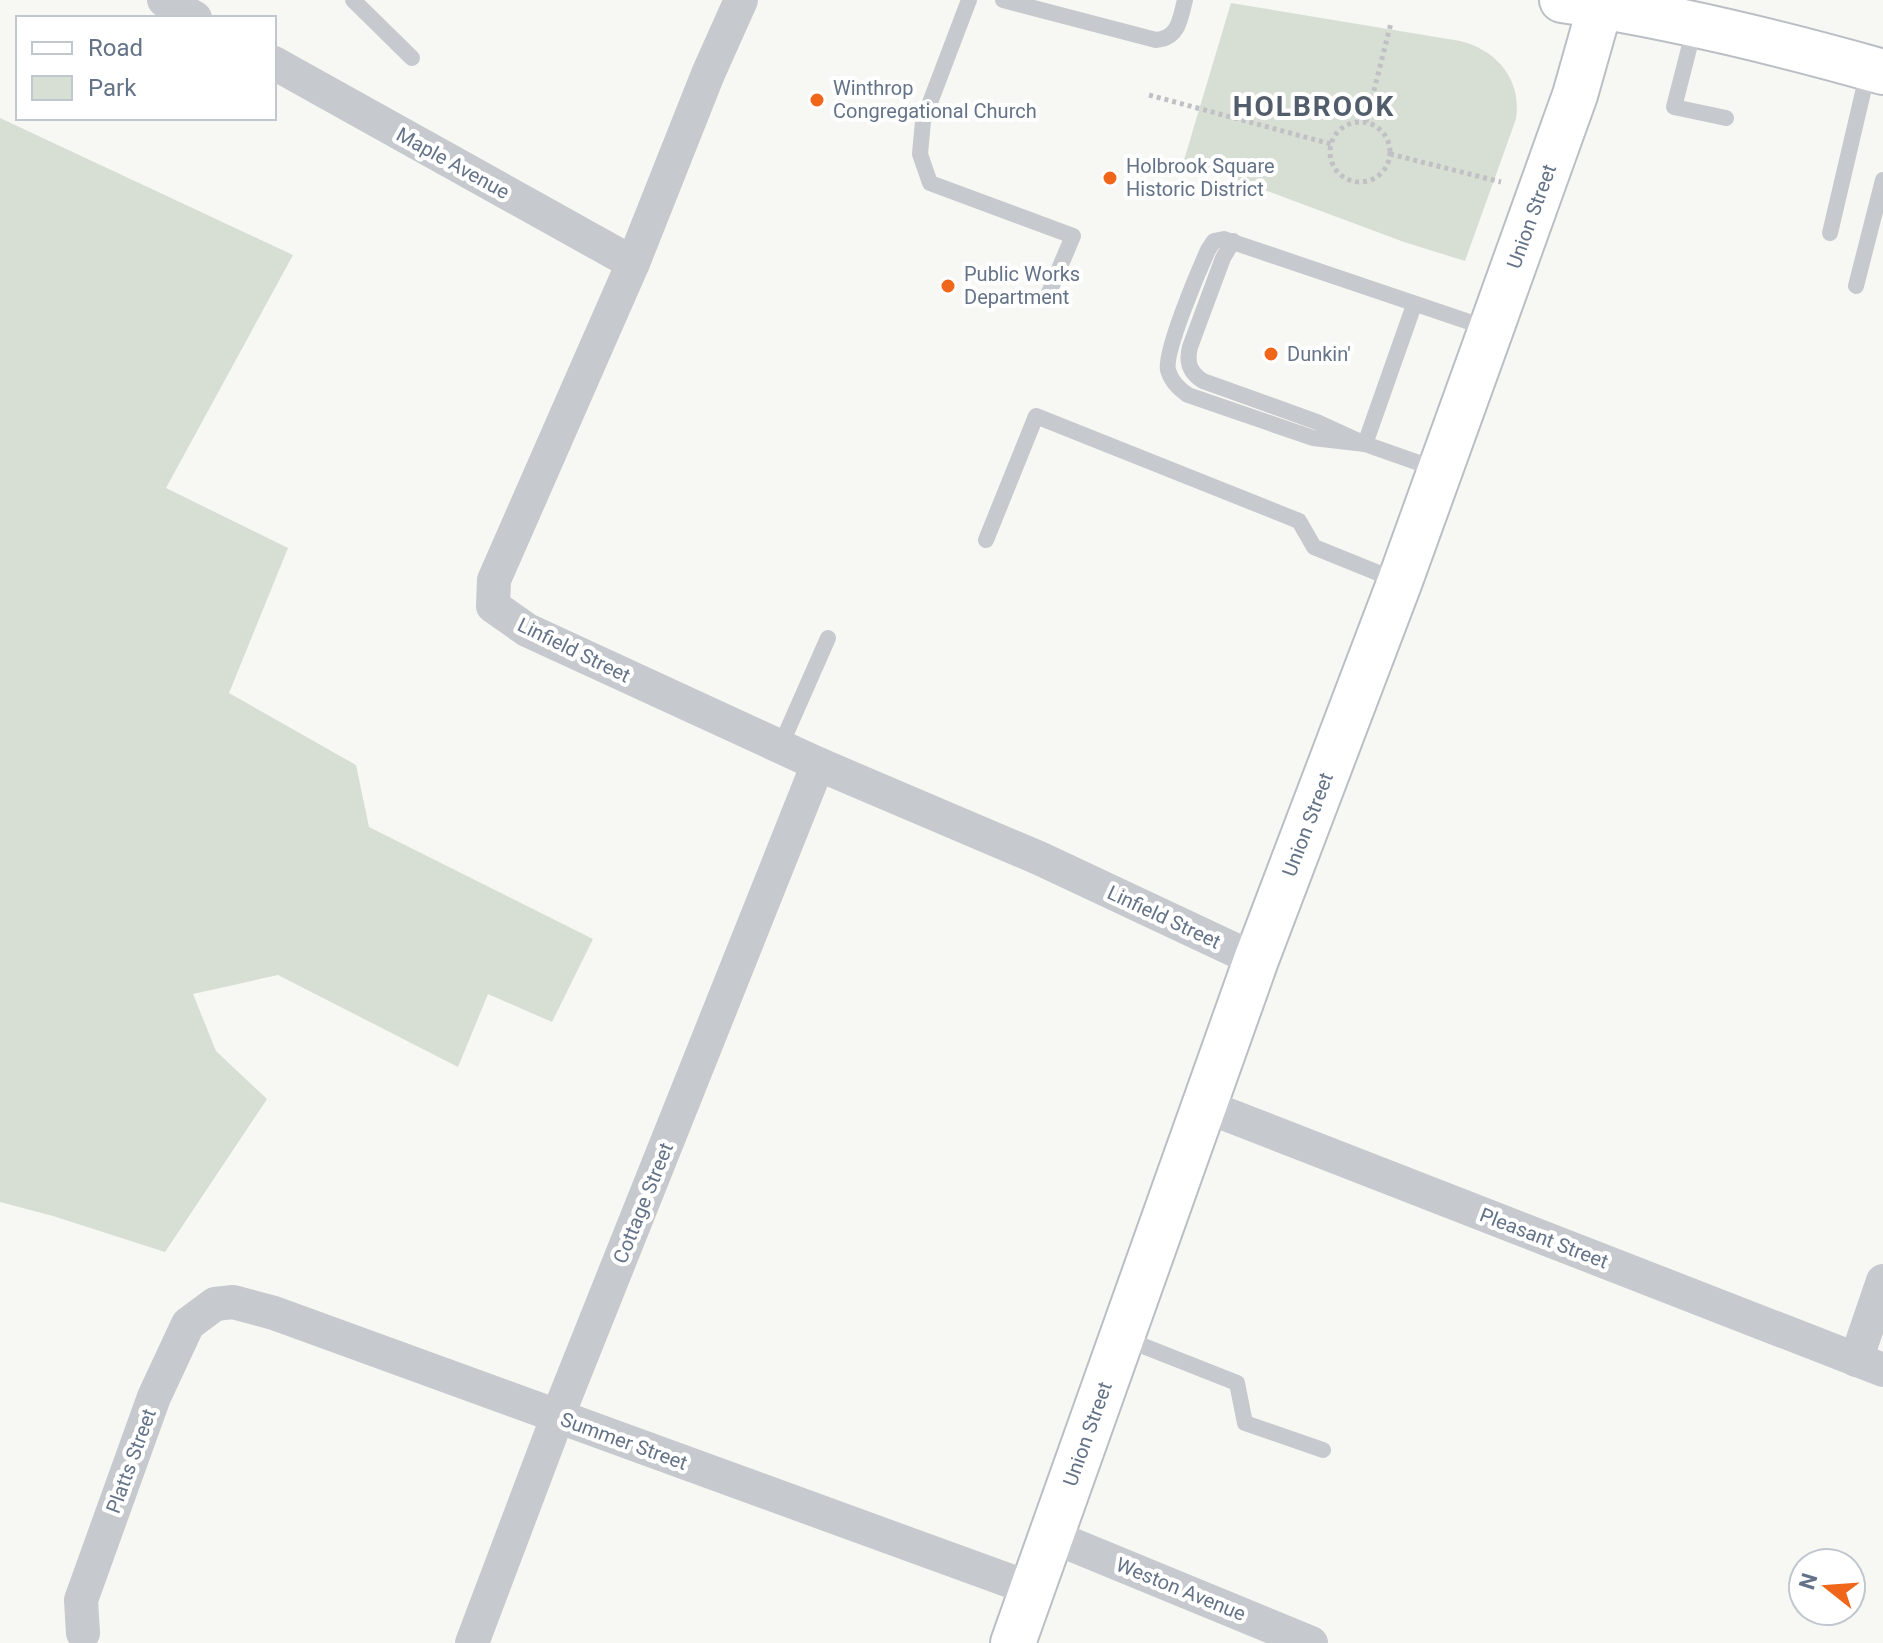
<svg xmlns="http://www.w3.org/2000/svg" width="1883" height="1643" viewBox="0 0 1883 1643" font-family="Roboto,sans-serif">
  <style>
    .green { fill: #d7dfd4 }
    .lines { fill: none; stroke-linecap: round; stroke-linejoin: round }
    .secondary-casing { stroke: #bbbec4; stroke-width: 48 }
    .path { stroke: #c0c1c4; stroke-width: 5; stroke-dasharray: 4 4; stroke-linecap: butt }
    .service { stroke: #c6c9cd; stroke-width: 16 }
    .minor { stroke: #c6c9cd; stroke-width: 34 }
    .secondary { stroke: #fff; stroke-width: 44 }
    .poi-dot { fill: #f0671a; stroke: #fff; stroke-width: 3 }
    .labels { text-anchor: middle; stroke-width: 8; stroke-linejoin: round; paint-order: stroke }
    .poi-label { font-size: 20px; fill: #647387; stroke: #fff; text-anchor: start }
    .street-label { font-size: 20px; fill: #647387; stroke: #fff }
    .district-label { font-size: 28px; font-weight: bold; letter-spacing: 2px; fill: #525d6b; stroke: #fff }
  </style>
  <rect width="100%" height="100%" fill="#f7f7f3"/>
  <!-- green -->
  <g class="green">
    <path d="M1231 3 1460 41C1497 50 1522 80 1516 119L1465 261 1404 242 1184 160Z"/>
    <path d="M0 118 293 255 166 488 288 548 229 693 356 765 369 827 593 939 552 1022 488 994 458 1067 278 975 193 994 216 1051 267 1099 165 1252 53 1216 0 1202Z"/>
  </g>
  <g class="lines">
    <defs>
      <g id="secondary">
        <path d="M1562 0C1671 16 1777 42 1883 72"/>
        <path id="s1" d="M1013 1643 1256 960 1400 581 1491 329 1575 95 1602 0"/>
      </g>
    </defs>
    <!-- secondary casing -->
    <use href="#secondary" class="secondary-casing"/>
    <!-- path -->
    <g class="path">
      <path d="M1149 95 1331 144"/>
      <circle cx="1360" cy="152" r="30"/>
      <path d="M1366 122 1391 23"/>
      <path d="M1390 154 1501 182"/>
    </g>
    <!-- service -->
    <g class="service">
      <path d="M353 0 412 58"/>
      <path d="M969 0 923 121 920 154 930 183 1073 236 1048 295"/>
      <path d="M1003 0 1156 40C1179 38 1180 19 1185 0"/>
      <path d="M1695 25 1674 107 1726 118"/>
      <path d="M1830 233 1868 71"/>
      <path d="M1233 241 1223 258 1190 347C1186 362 1190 373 1203 381L1317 422 1365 444 1414 305"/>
      <path d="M1856 286 1883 180"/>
      <path d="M1439 470 1365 444 1313 438 1188 395C1179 389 1171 381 1168 370 1164 352 1199 270 1208 250L1214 241 1224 239 1490 329"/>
      <path d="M986 540 1036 416 1299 521 1314 547 1398 581"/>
      <path d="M780 747 828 638"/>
      <path d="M1123 1338 1237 1383 1245 1423 1323 1450"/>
    </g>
    <!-- minor -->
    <g class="minor">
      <path d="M164 0 195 18"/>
      <path d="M741 0 708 74 633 263 494 580 493 606 527 630 818 764 1041 859 1256 960"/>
      <path d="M274 63 633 263"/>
      <path d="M1205 1106 1883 1370"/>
      <path d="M1856 1360 1883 1281"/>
      <path d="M1051 1536 1311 1643"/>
      <path d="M83 1633 81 1600 154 1397 188 1324 215 1304 233 1302 274 1313 1032 1589"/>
      <path d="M472 1643 562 1405 818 764"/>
    </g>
    <!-- secondary -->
    <use href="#secondary" class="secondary"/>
  </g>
  <!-- markers -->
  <g class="poi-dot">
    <circle cx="817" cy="100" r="8"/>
    <circle cx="1110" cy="178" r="8"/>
    <circle cx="948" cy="286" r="8"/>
    <circle cx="1271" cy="354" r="8"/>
  </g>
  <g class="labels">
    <!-- poi labels -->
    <g class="poi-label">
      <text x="833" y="95">Winthrop<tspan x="833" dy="23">Congregational Church</tspan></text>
      <text x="1126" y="173">Holbrook Square<tspan x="1126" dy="23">Historic District</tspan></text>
      <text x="964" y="281">Public Works<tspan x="964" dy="23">Department</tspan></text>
      <text x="1287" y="361">Dunkin'</text>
    </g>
    <!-- street labels -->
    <g class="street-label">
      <text transform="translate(453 163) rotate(29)" y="7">Maple Avenue</text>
      <text dy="7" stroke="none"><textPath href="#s1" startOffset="1518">Union Street</textPath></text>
      <text transform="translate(574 650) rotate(26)" y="7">Linfield Street</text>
      <text dy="7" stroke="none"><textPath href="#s1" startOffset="870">Union Street</textPath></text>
      <text transform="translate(1164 917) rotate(25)" y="7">Linfield Street</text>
      <text transform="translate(643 1203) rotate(-68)" y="7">Cottage Street</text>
      <text transform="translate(1544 1238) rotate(21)" y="7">Pleasant Street</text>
      <text dy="7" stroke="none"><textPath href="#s1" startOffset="222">Union Street</textPath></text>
      <text transform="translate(624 1441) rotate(20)" y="7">Summer Street</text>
      <text transform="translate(131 1461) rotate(-70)" y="7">Platts Street</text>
      <text transform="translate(1181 1589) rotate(22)" y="7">Weston Avenue</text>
    </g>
    <!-- district labels -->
    <g class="district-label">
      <text x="1314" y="116">HOLBROOK</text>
    </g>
  </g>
  <!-- legend -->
  <rect x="16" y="16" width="260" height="104" fill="#ffffff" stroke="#c1c7cf" stroke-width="2"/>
  <rect x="32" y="42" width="40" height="12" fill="#ffffff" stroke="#c1c7cf" stroke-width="2"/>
  <text x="88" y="56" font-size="24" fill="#647387">Road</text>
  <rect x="32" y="76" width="40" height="24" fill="#d7dfd4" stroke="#c1c7cf" stroke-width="2"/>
  <text x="88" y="96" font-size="24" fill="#647387">Park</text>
  <!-- north arrow -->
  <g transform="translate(1827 1587) rotate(287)"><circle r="38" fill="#ffffff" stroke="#c1c7cf" stroke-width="2"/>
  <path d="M0-6L14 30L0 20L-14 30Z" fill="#f0671a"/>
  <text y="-12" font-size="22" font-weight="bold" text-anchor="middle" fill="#647387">N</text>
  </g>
</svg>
